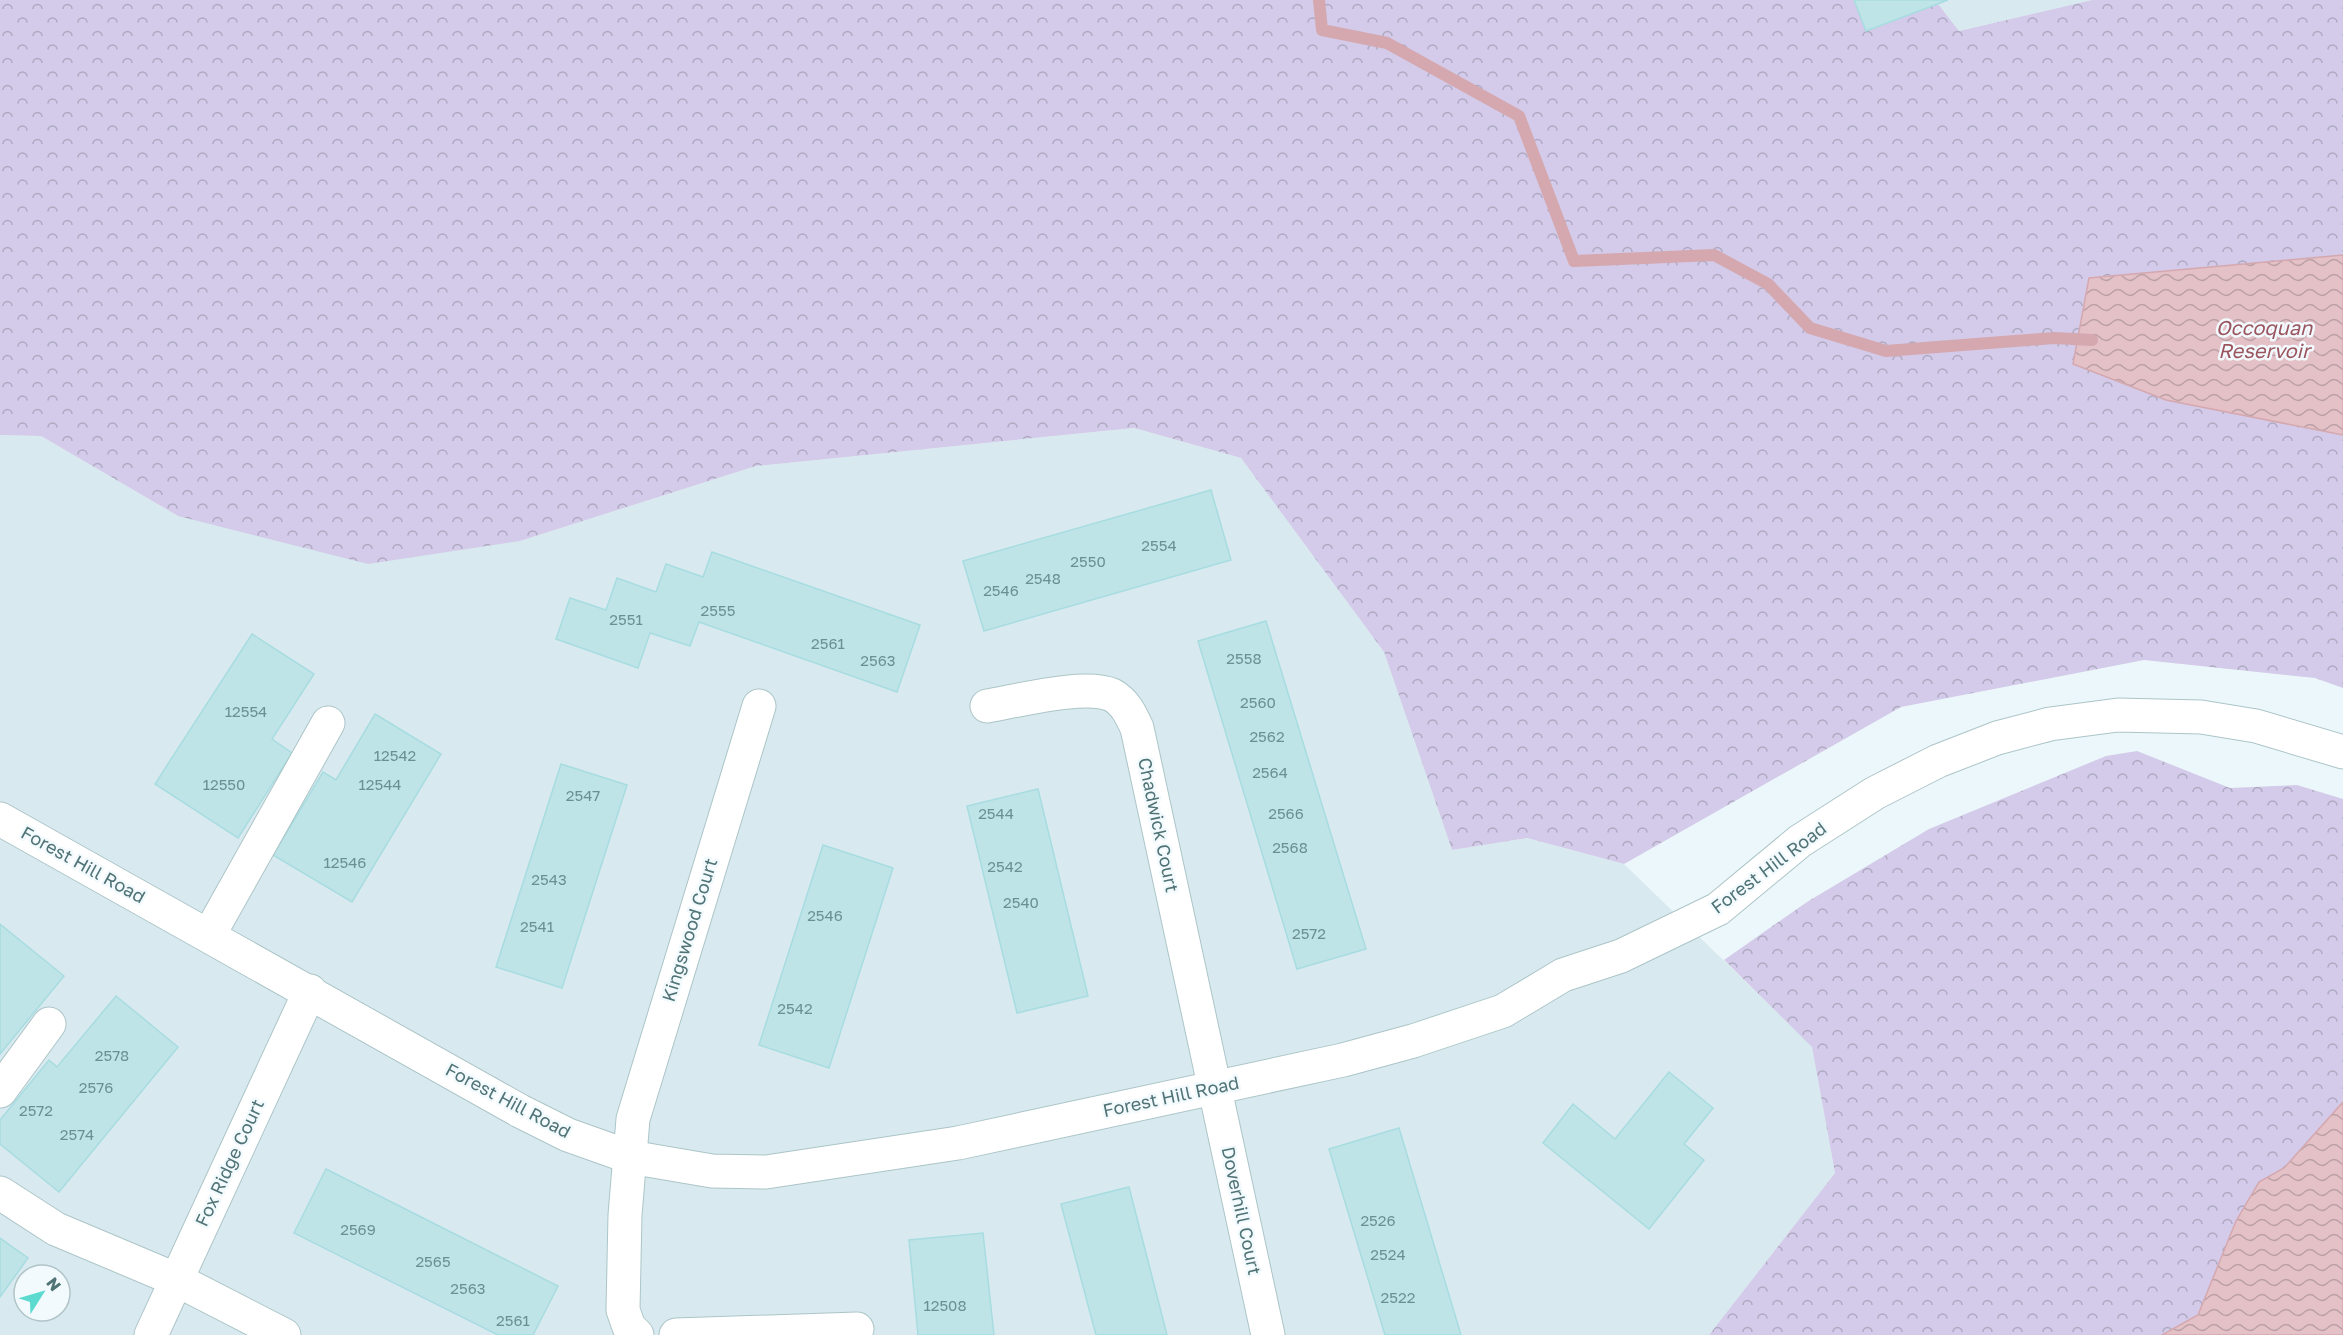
<svg xmlns="http://www.w3.org/2000/svg" width="2343" height="1335" viewBox="0 0 2343 1335" font-family="'Golos Text',sans-serif">
  <style>
    .residential { fill: #d8eaef; fill-rule: evenodd }
    .forest { fill: url(#forest-crowns) }
    .water { fill: url(#water-waves); stroke: #d5a8af; stroke-width: 1.5 }
    .lines { fill: none; stroke-linecap: round; stroke-linejoin: round }
    .stream { stroke: #d5a8af; stroke-width: 12 }
    .building { fill: #bfe4e8; stroke: #a7dce0; stroke-width: 1.5 }
    .minor-casing { stroke: #acc5c8; stroke-width: 35 }
    .minor { stroke: #fff; stroke-width: 33 }
    .labels { text-anchor: middle; stroke-width: 5; stroke-linejoin: round; paint-order: stroke }
    .number-label { font-size: 15px; fill: #6c8f92 }
    .street-label { font-size: 18px; fill: #507375; stroke: #f2fafe }
    .water-label { font-size: 20px; font-style: italic; fill: #9b555f; stroke: #f2fafe }
  </style>
  <defs>
    <pattern id="forest-crowns" width="20" height="18" patternUnits="userSpaceOnUse" patternTransform="scale(1.5)"><rect width="20" height="18" fill="#d3cbe9"/><path d="M2 6a3 3 0 1 1 6 0M12 15a3 3 0 1 1 6 0" fill="none" stroke="#aea9c1"/></pattern>
    <pattern id="water-waves" width="16" height="10" patternUnits="userSpaceOnUse" patternTransform="scale(1.5)"><rect width="16" height="10" fill="#e4c1c7"/><path d="M0 5q4-4 8 0t8 0" fill="none" stroke="#bba1a6"/></pattern>
  </defs>
  <rect width="100%" height="100%" fill="#ecf7fb"/>
  <!-- residential -->
  <g class="residential">
    <path d="M1935 0H2092L1959 31Z"/>
    <path d="M1134 428 1241 458 1384 652 1452 850 1527 838 1624 864 1812 1046 1835 1173 1709 1335H0V435L41 436 178 516 520 541 756 466ZM24 1275H60V1311H24Z"/>
  </g>
  <!-- forest -->
  <g class="forest">
    <path d="M0 0H1935L1959 31 2092 0H2343V255L2089 278 2166 400 2343 435V688L2315 678 2144 660 1901 707 1624 864 1527 838 1452 850 1384 652 1241 458 1134 428 756 466 520 541 368 564 178 516 41 436 0 435Z"/>
    <path d="M2137 751 2230 788 2297 785 2343 799V1102L2284 1168 2259 1182 2236 1221 2198 1315 2162 1335H1709L1835 1173 1812 1047 1724 960 1807 902 1929 829 2106 756Z"/>
  </g>
  <!-- water -->
  <g class="water">
    <path d="M2343 255V435L2166 400 2073 364 2089 278Z"/>
    <path d="M2343 1102V1335H2162L2198 1315 2236 1221 2259 1182 2284 1168Z"/>
  </g>
  <g class="lines">
    <!-- stream -->
    <path class="stream" d="M1319 0 1322 30 1387 43 1519 116 1574 261 1714 255 1768 284 1810 328 1886 351 2054 338 2092 340"/>
  </g>
  <!-- building -->
  <g class="building">
    <path d="M1854 0H1948L1866 31Z"/>
    <path d="M1211 490 1231 560 984 631 963 561Z"/>
    <path d="M712 552 920 625 897 692 699 622 690 646 650 633 638 668 556 639 570 598 606 610 617 578 656 592 666 564 703 577Z"/>
    <path d="M1266 621 1366 949 1297 969 1198 641Z"/>
    <path d="M252 634 314 674 272 739 292 753 238 838 155 784Z"/>
    <path d="M375 714 441 754 352 902 273 855 323 772 336 780Z"/>
    <path d="M561 764 627 785 562 988 496 967Z"/>
    <path d="M1038 789 1088 996 1017 1013 967 806Z"/>
    <path d="M823 845 893 868 829 1068 759 1045Z"/>
    <path d="M0 924 64 976 0 1054Z"/>
    <path d="M116 996 178 1047 59 1192 0 1144V1120L49 1060 57 1067Z"/>
    <path d="M1669 1072 1713 1108 1684 1144 1704 1160 1649 1229 1543 1143 1573 1104 1615 1139Z"/>
    <path d="M1399 1128 1461 1335H1385L1329 1149Z"/>
    <path d="M326 1169 558 1286 533 1335H498L294 1233Z"/>
    <path d="M1129 1187 1167 1335H1096L1061 1204Z"/>
    <path d="M983 1233 994 1335H918L909 1240Z"/>
    <path d="M0 1238 28 1258 0 1297Z"/>
  </g>
  <g class="lines">
    <defs>
      <g id="minor">
        <path d="M987 706C1017 701 1086 683 1112 695 1125 702 1131 715 1137 728L1268 1335"/>
        <path d="M0 819 520 1111 568 1135 630 1157 712 1171 766 1172 958 1143 1343 1060 1413 1041 1503 1011 1563 975 1621 956 1718 909 1800 841 1875 793 1938 761 1997 738 2050 724 2118 715 2201 717 2256 726 2343 752"/>
        <path d="M209 935 328 723"/>
        <path d="M0 1091 49 1024"/>
        <path d="M0 1193 56 1229 177 1280 284 1335"/>
        <path d="M151 1335 310 991"/>
        <path d="M637 1335 629 1327 623 1310 625 1215 633 1119 759 706"/>
        <path d="M676 1335 857 1329"/>
      </g>
    </defs>
    <!-- minor casing -->
    <use href="#minor" class="minor-casing"/>
    <!-- minor -->
    <use href="#minor" class="minor"/>
  </g>
  <g class="labels">
    <!-- number labels -->
    <g class="number-label">
      <text x="1159" y="551">2554</text>
      <text x="1088" y="567">2550</text>
      <text x="1043" y="584">2548</text>
      <text x="1001" y="596">2546</text>
      <text x="718" y="616">2555</text>
      <text x="626" y="625">2551</text>
      <text x="828" y="649">2561</text>
      <text x="1244" y="664">2558</text>
      <text x="878" y="666">2563</text>
      <text x="1258" y="708">2560</text>
      <text x="246" y="717">12554</text>
      <text x="1267" y="742">2562</text>
      <text x="395" y="761">12542</text>
      <text x="1270" y="778">2564</text>
      <text x="224" y="790">12550</text>
      <text x="380" y="790">12544</text>
      <text x="583" y="801">2547</text>
      <text x="996" y="819">2544</text>
      <text x="1286" y="819">2566</text>
      <text x="1290" y="853">2568</text>
      <text x="345" y="868">12546</text>
      <text x="1005" y="872">2542</text>
      <text x="549" y="885">2543</text>
      <text x="1021" y="908">2540</text>
      <text x="825" y="921">2546</text>
      <text x="537" y="932">2541</text>
      <text x="1309" y="939">2572</text>
      <text x="795" y="1014">2542</text>
      <text x="112" y="1061">2578</text>
      <text x="96" y="1093">2576</text>
      <text x="36" y="1116">2572</text>
      <text x="77" y="1140">2574</text>
      <text x="1378" y="1226">2526</text>
      <text x="358" y="1235">2569</text>
      <text x="1388" y="1260">2524</text>
      <text x="433" y="1267">2565</text>
      <text x="468" y="1294">2563</text>
      <text x="1398" y="1303">2522</text>
      <text x="945" y="1311">12508</text>
      <text x="513" y="1326">2561</text>
    </g>
    <!-- street labels -->
    <g class="street-label">
      <text transform="translate(1158 825) rotate(78)" y="6">Chadwick Court</text>
      <text transform="translate(83 865) rotate(29)" y="6">Forest Hill Road</text>
      <text transform="translate(1769 868) rotate(-37)" y="6">Forest Hill Road</text>
      <text transform="translate(690 930) rotate(-73)" y="6">Kingswood Court</text>
      <text transform="translate(1171 1097) rotate(-12)" y="6">Forest Hill Road</text>
      <text transform="translate(508 1101) rotate(28)" y="6">Forest Hill Road</text>
      <text transform="translate(230 1163) rotate(-65)" y="6">Fox Ridge Court</text>
      <text transform="translate(1241 1211) rotate(78)" y="6">Doverhill Court</text>
    </g>
    <!-- water labels -->
    <g class="water-label">
      <text x="2264" y="335">Occoquan<tspan x="2264" dy="23">Reservoir</tspan></text>
    </g>
  </g>
  <!-- north arrow -->
  <g transform="translate(42 1293) rotate(53)"><circle r="28" fill="#f2fafe" stroke="#b1c4c7" stroke-width="1.5"/>
  <path d="M0-4.5L10 22L0 15L-10 22Z" fill="#5cdad0"/>
  <text y="-9" font-size="16" font-weight="bold" text-anchor="middle" fill="#507375">N</text>
  </g>
</svg>
